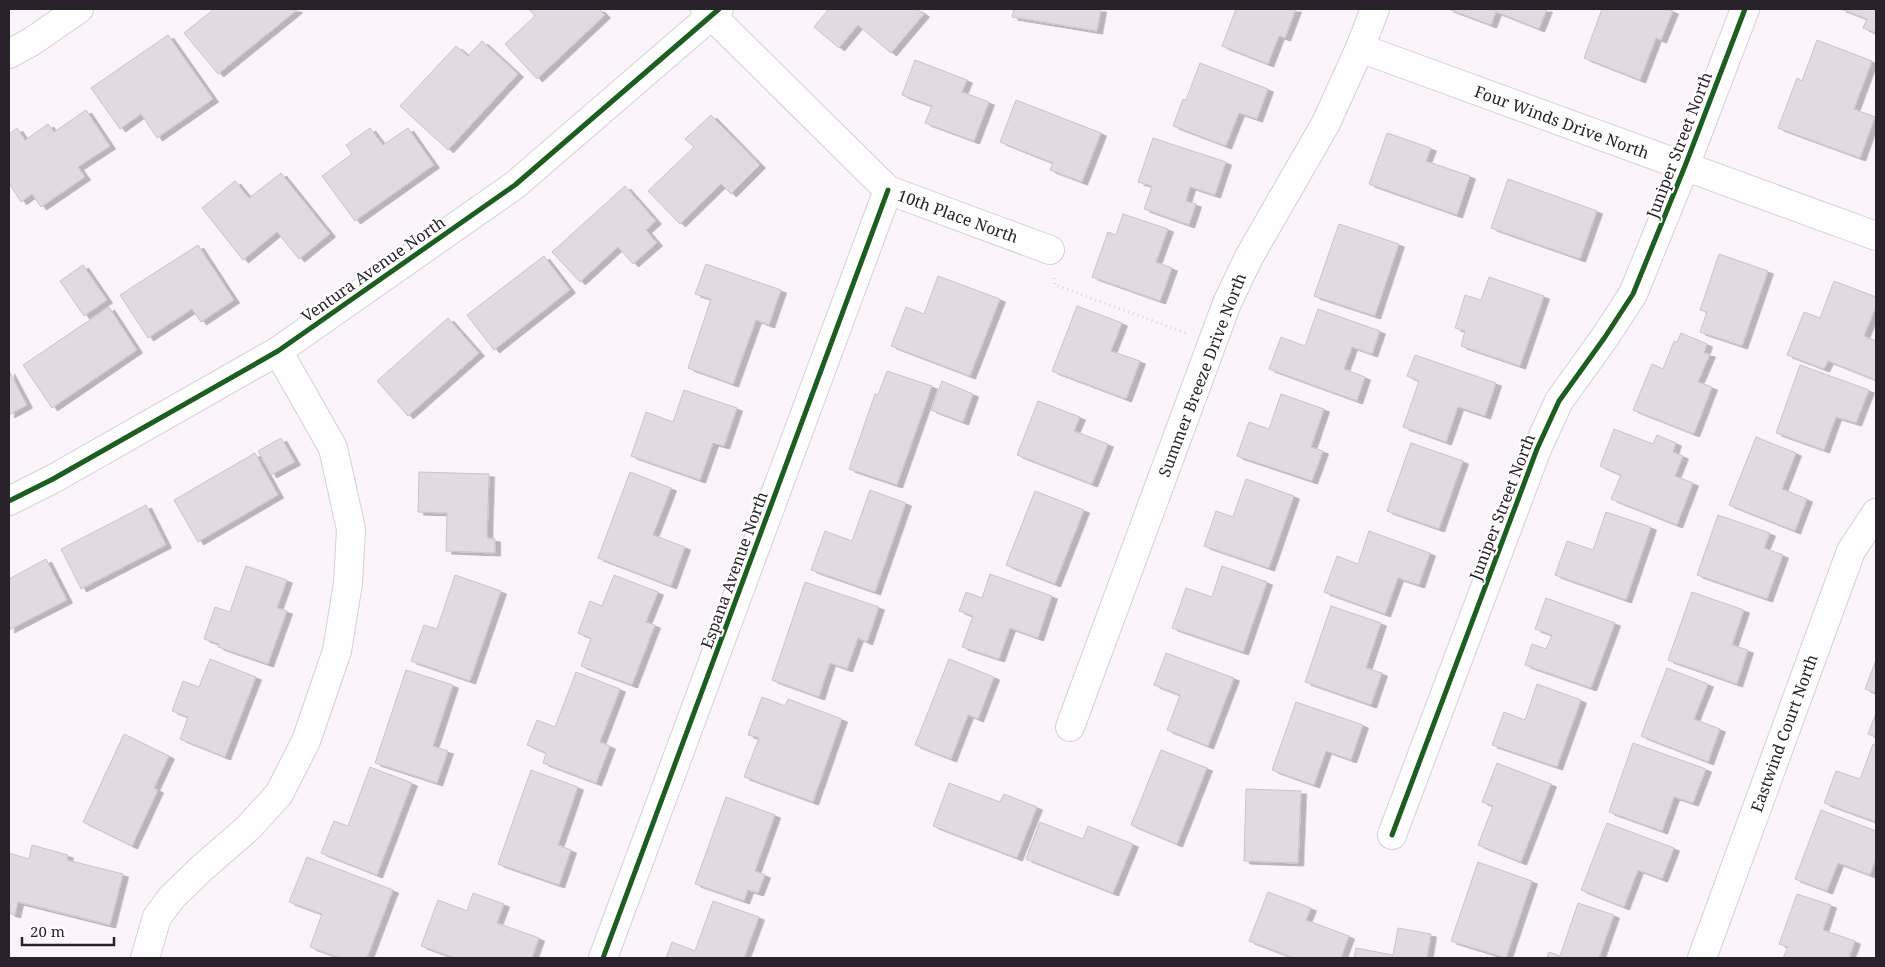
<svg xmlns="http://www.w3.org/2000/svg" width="1885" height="967" viewBox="0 0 1885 967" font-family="'Noto Serif',serif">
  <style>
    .building { fill: #e2dae0; stroke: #cac3c8; filter: url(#shadow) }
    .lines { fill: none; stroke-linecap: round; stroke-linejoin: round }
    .minor-casing { stroke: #d6d0d6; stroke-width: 30 }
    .path { stroke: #d7d6d8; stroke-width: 3; stroke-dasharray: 1 4; stroke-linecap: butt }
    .minor { stroke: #fefefe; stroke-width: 28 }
    .cycleway-casing { stroke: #fff; stroke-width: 8 }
    .cycleway { stroke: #1b5e20; stroke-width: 5 }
    .labels { text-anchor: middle; stroke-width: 4; stroke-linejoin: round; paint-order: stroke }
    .street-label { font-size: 16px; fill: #29222a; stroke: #fff }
  </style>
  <defs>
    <filter id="shadow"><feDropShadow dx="5.5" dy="3" stdDeviation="0" flood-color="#0004"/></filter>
  </defs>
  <rect width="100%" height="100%" fill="#fbf5fb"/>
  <!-- building -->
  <g class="building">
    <path d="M214 9H296L297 10 218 74 184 33Z"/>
    <path d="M529 9H599L605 15 537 79 505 44 535 16Z"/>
    <path d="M829 9H917L924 14 891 53 858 25 839 48 814 27Z"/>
    <path d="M1014 9H1101L1097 31 1012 17Z"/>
    <path d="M1236 9H1296L1285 38 1279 36 1268 64 1222 46Z"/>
    <path d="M1448 9H1547L1539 29 1496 12 1491 25Z"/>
    <path d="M1602 9H1667L1673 11 1661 40 1656 38 1640 80 1584 58Z"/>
    <path d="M1841 9H1876V33L1863 28 1867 19Z"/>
    <path d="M168 35 213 99 157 138 141 114 120 129 91 88Z"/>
    <path d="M1817 40 1872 61 1854 109 1875 117 1860 158 1778 128 1797 78 1802 81Z"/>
    <path d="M482 41 518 74 448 150 400 106 456 46 468 56Z"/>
    <path d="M915 60 967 80 962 92 989 102 974 141 925 123 932 106 902 95Z"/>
    <path d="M1200 63 1268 89 1257 119 1239 113 1226 146 1173 126 1183 99 1186 100Z"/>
    <path d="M1016 100 1101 133 1082 182 1050 170 1053 163 1000 142Z"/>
    <path d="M86 110 110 146 78 167 85 177 41 207 32 194 21 202 9 183V134L17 128 25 140 48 124 54 132Z"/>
    <path d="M711 115 760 165 731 194 721 184 680 224 648 191 694 147 685 139Z"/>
    <path d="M370 128 383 145 408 128 434 165 355 221 322 176 352 154 346 145Z"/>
    <path d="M1387 133 1431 148 1426 161 1470 176 1457 215 1369 184Z"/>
    <path d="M1153 138 1226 162 1215 195 1190 187 1186 201 1196 204 1189 225 1144 209 1152 186 1138 182Z"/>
    <path d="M281 173 330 234 299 259 277 232 243 260 202 208 235 181 249 198Z"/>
    <path d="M1508 179 1597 211 1580 259 1491 228Z"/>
    <path d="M625 186 656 221 646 230 657 243 633 264 618 247 580 282 552 252Z"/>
    <path d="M1123 214 1168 229 1156 262 1172 268 1160 301 1092 277 1108 232 1116 235Z"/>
    <path d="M1339 224 1399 244 1375 316 1314 296Z"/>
    <path d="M198 245 234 300 201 322 192 309 148 338 120 295Z"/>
    <path d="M1719 254 1768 271 1742 346 1700 332 1707 312 1700 310Z"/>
    <path d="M544 256 570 290 494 350 467 315Z"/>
    <path d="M706 264 781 290 769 325 756 320 733 384 688 368 711 299 695 294Z"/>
    <path d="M83 265 107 300 84 316 60 281Z"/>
    <path d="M938 276 1000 299 970 376 891 346 906 307 924 314Z"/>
    <path d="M1489 277 1544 296 1520 366 1461 346 1465 331 1455 328 1465 295 1481 300Z"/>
    <path d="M1834 281 1876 297V306L1864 336 1876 341V380L1828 361 1824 369 1787 355 1804 312 1820 318Z"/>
    <path d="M1077 306 1122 323 1111 351 1140 361 1126 399 1052 371Z"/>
    <path d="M109 307 137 350 52 408 23 365Z"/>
    <path d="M1318 309 1380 331 1372 354 1352 347 1344 369 1365 377 1357 401 1269 369 1281 337 1305 346Z"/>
    <path d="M448 318 479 353 408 416 377 381Z"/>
    <path d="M1681 333 1707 344 1704 353 1710 354 1698 382 1712 387 1694 434 1633 410 1652 364 1663 369 1674 341 1677 342Z"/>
    <path d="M1415 355 1496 383 1485 416 1458 407 1446 442 1403 427 1419 381 1407 376Z"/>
    <path d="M1800 365 1869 390 1856 423 1836 417 1824 450 1776 433Z"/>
    <path d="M9 371 27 405 9 415Z"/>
    <path d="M887 371 932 386 897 485 849 469 875 394 878 395Z"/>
    <path d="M942 381 973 394 963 422 931 410Z"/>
    <path d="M684 390 737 408 724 446 713 443 700 480 631 456 646 412 673 422Z"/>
    <path d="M1281 394 1324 409 1311 447 1323 451 1312 481 1237 456 1249 422 1269 429Z"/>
    <path d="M1038 401 1080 417 1074 431 1108 444 1092 484 1017 455Z"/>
    <path d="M1614 429 1653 444 1657 435 1676 443 1673 452 1683 456 1675 476 1693 483 1677 525 1611 499 1621 475 1600 466Z"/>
    <path d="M1756 437 1796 453 1782 489 1807 499 1795 531 1729 505Z"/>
    <path d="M281 438 295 462 271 475 258 451Z"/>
    <path d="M1411 443 1463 461 1439 529 1387 511Z"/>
    <path d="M255 453 278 495 198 542 174 500Z"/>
    <path d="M419 472 489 474 487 538 495 539V553L446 551 447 513 418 512Z"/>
    <path d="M630 472 671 488 653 535 685 547 671 586 598 558Z"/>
    <path d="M1246 479 1294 496 1269 568 1204 546 1216 511 1233 517Z"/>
    <path d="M870 490 906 503 875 592 811 570 825 531 852 541Z"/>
    <path d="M1035 491 1084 510 1055 584 1006 565Z"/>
    <path d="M146 505 166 545 81 589 61 549Z"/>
    <path d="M1606 512 1651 527 1626 600 1555 575 1567 541 1593 550Z"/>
    <path d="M1718 515 1770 533 1764 548 1783 555 1767 599 1697 575Z"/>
    <path d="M1369 531 1430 553 1419 585 1398 578 1385 614 1324 592 1337 556 1358 564Z"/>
    <path d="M46 559 67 600 9 630V579Z"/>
    <path d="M246 566 287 580 277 608 287 611 268 664 218 647 219 644 204 639 215 607 230 612Z"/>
    <path d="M1222 566 1267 582 1243 652 1172 628 1186 588 1212 597Z"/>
    <path d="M990 574 1052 596 1038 638 1010 628 999 659 962 647 973 616 959 611 966 592 982 598Z"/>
    <path d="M455 575 501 591 470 681 411 661 424 625 437 629Z"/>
    <path d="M614 575 658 592 646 622 655 625 632 685 581 666 591 638 578 633 590 601 602 606Z"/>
    <path d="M805 582 879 607 867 642 858 638 847 669 830 663 819 697 772 680Z"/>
    <path d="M1692 592 1744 610 1732 645 1748 650 1737 684 1668 660Z"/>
    <path d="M1546 598 1615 623 1591 688 1525 665 1532 644 1546 649 1552 635 1535 629Z"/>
    <path d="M1331 606 1381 623 1366 668 1382 673 1371 705 1305 682Z"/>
    <path d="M1166 653 1234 678 1208 746 1167 730 1180 695 1154 685Z"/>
    <path d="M210 659 256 677 225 757 180 739 188 717 172 711 183 681 199 687Z"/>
    <path d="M949 659 994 677 978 719 968 715 951 759 915 745Z"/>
    <path d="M1876 660V693L1865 689Z"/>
    <path d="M1667 668 1708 684 1694 719 1720 729 1708 762 1641 736Z"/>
    <path d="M406 670 453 685 433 746 448 751 437 783 375 763Z"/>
    <path d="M576 672 620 689 600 742 610 746 596 783 543 763 546 753 527 745 537 720 555 727Z"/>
    <path d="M1537 684 1581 700 1557 767 1492 745 1504 712 1525 720Z"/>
    <path d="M762 697 785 706 788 699 842 719 813 802 744 777 759 738 748 735Z"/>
    <path d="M1296 702 1363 725 1351 760 1326 751 1314 785 1272 770Z"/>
    <path d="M1876 713V737L1868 734Z"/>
    <path d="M124 734 169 756 154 788 158 790 132 846 83 822Z"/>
    <path d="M1633 743 1706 769 1693 803 1674 797 1662 831 1609 812Z"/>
    <path d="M1873 744 1876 745V822L1824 803 1836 771 1860 779Z"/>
    <path d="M1161 750 1207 768 1177 844 1131 825Z"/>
    <path d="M1497 763 1551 784 1521 862 1478 845 1493 806 1482 802Z"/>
    <path d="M370 767 412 783 377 875 321 853 334 821 348 826Z"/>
    <path d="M531 770 578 787 558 845 571 850 559 885 498 864Z"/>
    <path d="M949 783 1000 802 1004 794 1037 807 1017 858 933 826Z"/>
    <path d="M1246 789 1301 791 1298 863 1244 861Z"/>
    <path d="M726 797 775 815 755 871 765 875 758 893 748 890 744 901 695 884Z"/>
    <path d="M1821 810 1876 831V859L1870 875 1838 863 1827 891 1795 879Z"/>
    <path d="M1040 822 1083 839 1088 826 1133 844 1113 893 1026 859Z"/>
    <path d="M1607 823 1674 848 1662 879 1638 870 1624 907 1581 890Z"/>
    <path d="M32 845 68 855 67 860 123 874 110 925 18 902 15 915 9 913V853L29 859Z"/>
    <path d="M307 857 393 890 367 958H340L310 947 322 914 289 902Z"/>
    <path d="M1478 862 1532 881 1506 958 1451 941Z"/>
    <path d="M1268 892 1311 908 1306 920 1349 936 1341 958H1294L1249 941Z"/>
    <path d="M473 893 504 904 497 923 539 938 532 958H455L421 946 438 900 467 911Z"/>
    <path d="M1797 894 1831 905 1823 930 1855 941 1849 958H1783L1788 947 1779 944Z"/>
    <path d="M713 901 759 917 744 958H666L672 942 695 951Z"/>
    <path d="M1578 903 1614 915 1599 958H1547L1549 952 1560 956Z"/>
    <path d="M1398 928 1431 934 1427 958H1354L1356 948 1393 955Z"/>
  </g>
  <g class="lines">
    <defs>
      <g id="minor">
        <path d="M705 9 888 190 1050 250"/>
        <path d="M1360 48 1876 236"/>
        <path d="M9 54 31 42 79 9"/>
        <path d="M9 501 53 479 278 351 515 185 719 9"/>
        <path d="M1070 727 1227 303 1249 257 1326 123 1360 48 1375 9"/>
        <path d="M1392 835 1537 449 1559 401 1605 337 1633 294 1685 166 1745 9"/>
        <path d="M145 958 157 917 172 897 202 868 248 828 279 794 306 741 337 651 348 583 351 529 333 448 278 351"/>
        <path d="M603 958 888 190"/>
        <path d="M1702 958 1851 551 1876 513"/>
      </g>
    </defs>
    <!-- minor casing -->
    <use href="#minor" class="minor-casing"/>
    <!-- path -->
    <path class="path" d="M1054 278 1055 285 1186 333"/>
    <!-- minor -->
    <use href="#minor" class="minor"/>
    <defs>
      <g id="cycleway">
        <path d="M9 501 53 479 278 351 515 185 719 9"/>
        <path d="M1392 835 1537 449 1559 401 1605 337 1633 294 1685 166 1745 9"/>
        <path d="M603 958 888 190"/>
      </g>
    </defs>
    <!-- cycleway casing -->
    <use href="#cycleway" class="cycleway-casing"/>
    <!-- cycleway -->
    <use href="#cycleway" class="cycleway"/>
  </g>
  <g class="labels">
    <!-- street labels -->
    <g class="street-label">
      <text transform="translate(1562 122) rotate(20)" y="6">Four Winds Drive North</text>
      <text transform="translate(1679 145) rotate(-69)" y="6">Juniper Street North</text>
      <text transform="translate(958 216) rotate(20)" y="6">10th Place North</text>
      <text transform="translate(373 269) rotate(-35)" y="6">Ventura Avenue North</text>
      <text transform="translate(1202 375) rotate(-69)" y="6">Summer Breeze Drive North</text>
      <text transform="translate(1502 507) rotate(-69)" y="6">Juniper Street North</text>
      <text transform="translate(734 570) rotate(-70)" y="6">Espana Avenue North</text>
      <text transform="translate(1784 733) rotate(-70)" y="6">Eastwind Court North</text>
    </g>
  </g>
  <!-- border -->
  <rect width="1885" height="967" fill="none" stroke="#29222a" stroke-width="20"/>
  <!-- scale -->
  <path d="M22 937v8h92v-8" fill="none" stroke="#29222a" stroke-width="2.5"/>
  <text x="30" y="937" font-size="15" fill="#29222a" stroke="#ffffff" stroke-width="4" paint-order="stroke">20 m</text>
</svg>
